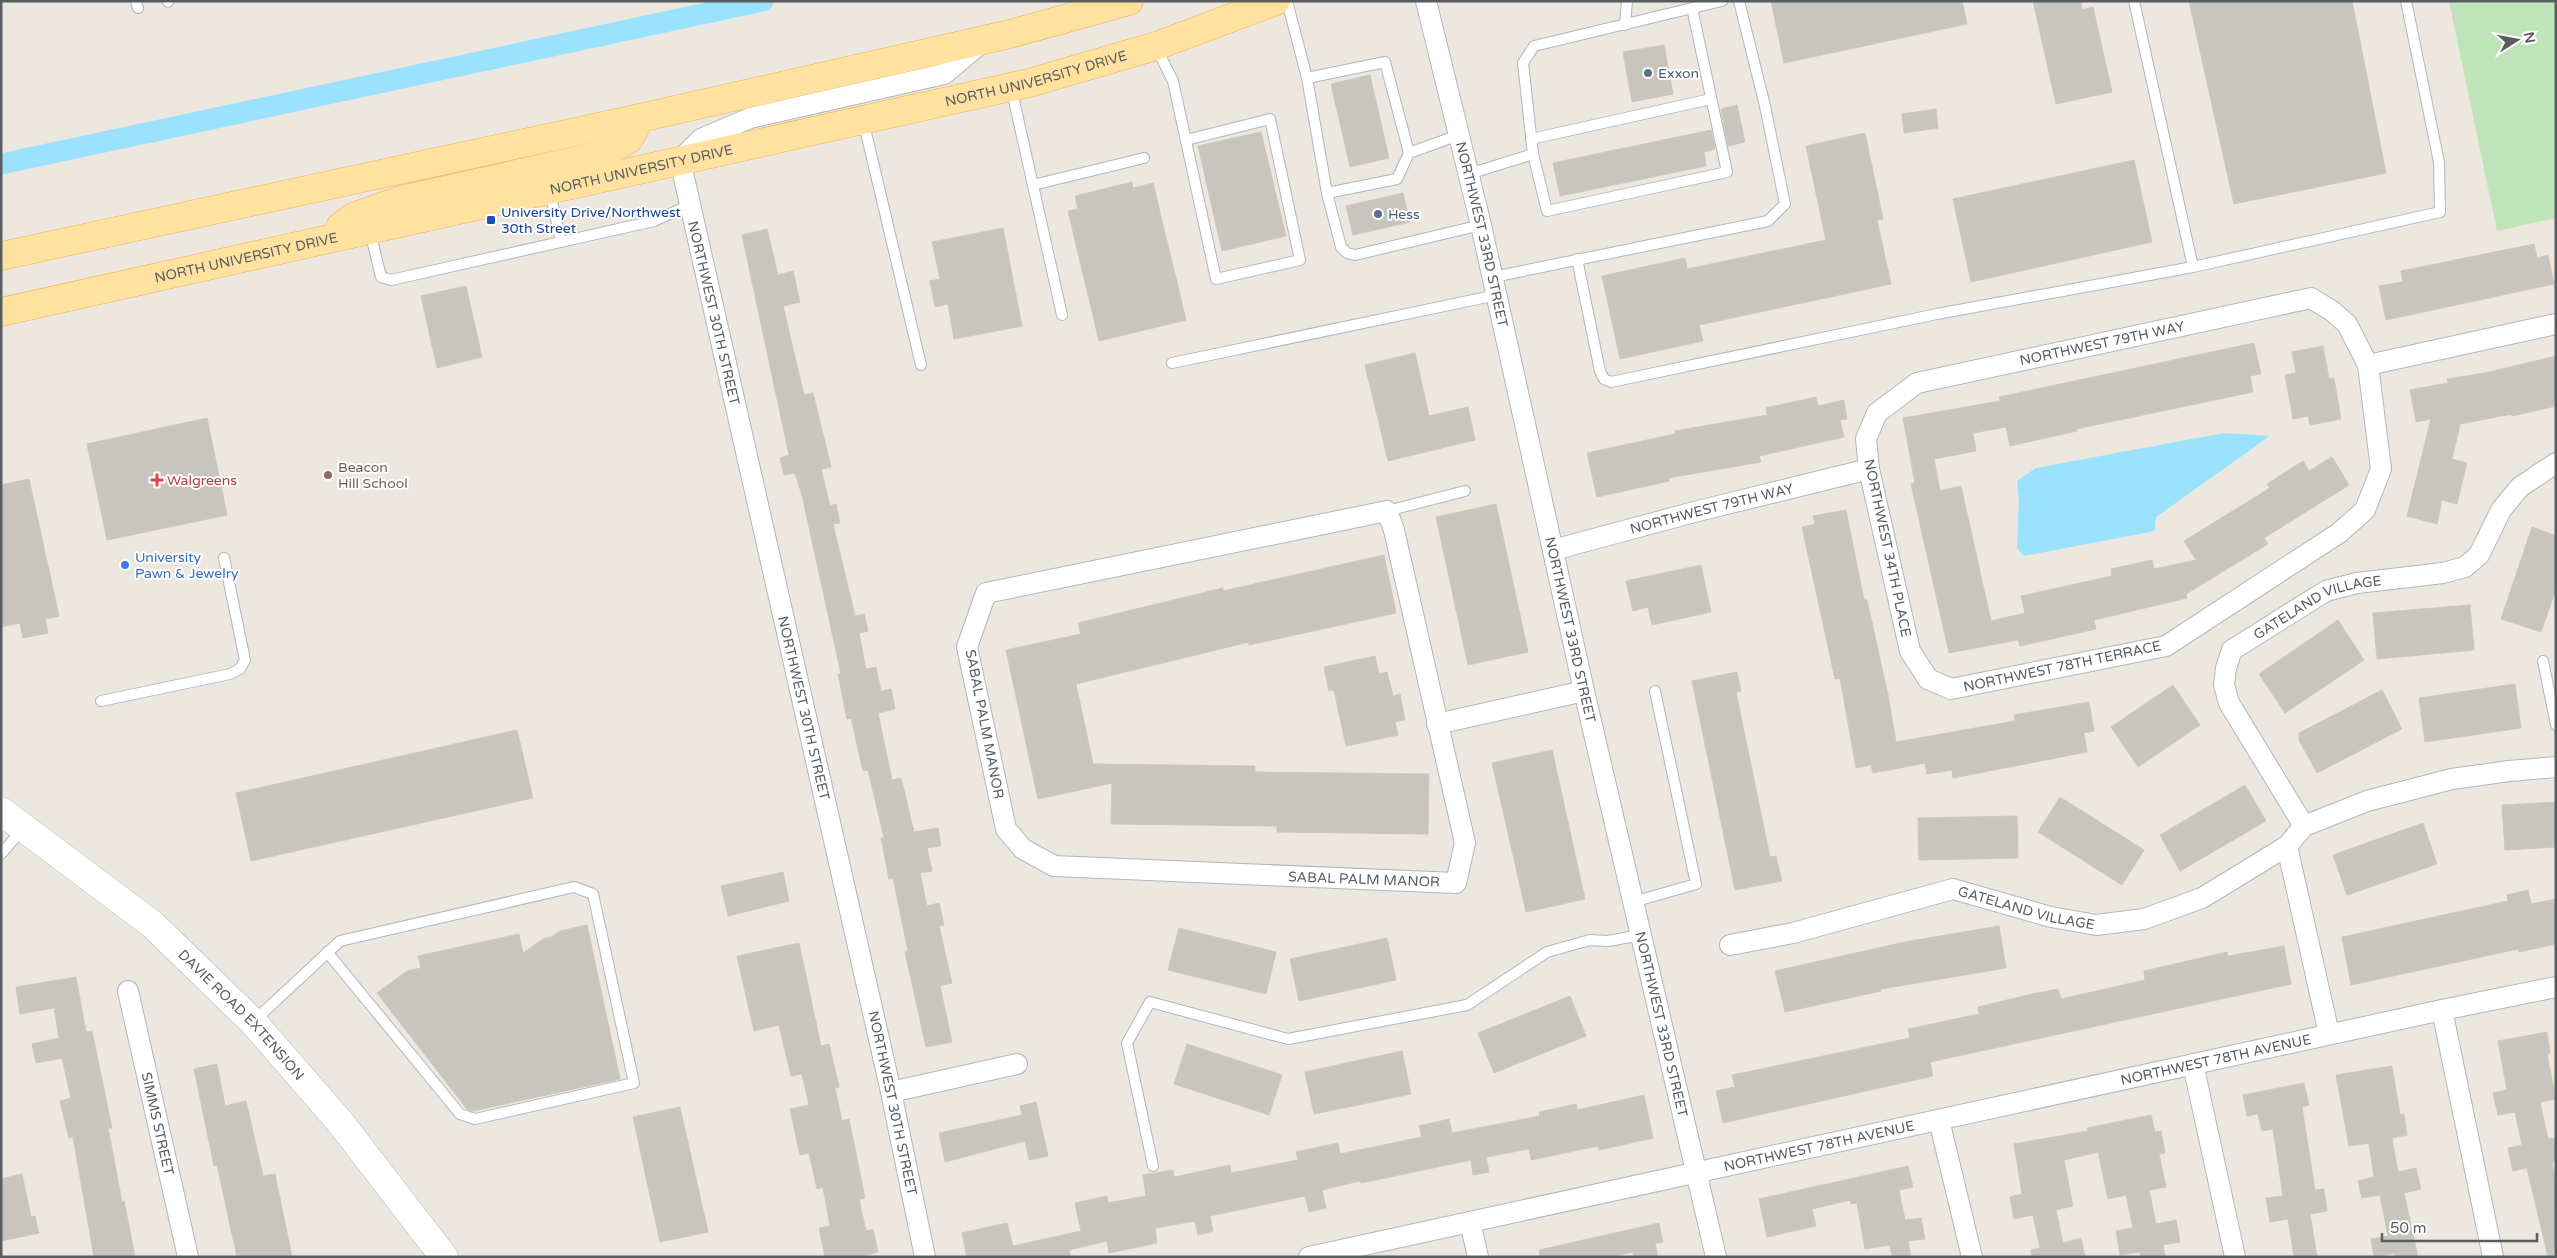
<svg xmlns="http://www.w3.org/2000/svg" width="2557" height="1258" viewBox="0 0 2557 1258" font-family="'Varela Round',sans-serif">
  <style>
    .green { fill: #c0e4ba }
    .water { fill: #9be2ff }
    .lines { fill: none; stroke-linecap: round; stroke-linejoin: round }
    .canal { stroke: #9be2ff; stroke-width: 21 }
    .building { fill: #c8c4be; stroke: #d0c7bd }
    .lane-casing { stroke: #b2b6ba; stroke-width: 12 }
    .street-casing { stroke: #b2b6ba; stroke-width: 22 }
    .secondary-casing { stroke: #b1b6ba; stroke-width: 29 }
    .primary-casing { stroke: #f3ad51; stroke-width: 29 }
    .lane { stroke: #fff; stroke-width: 10 }
    .street { stroke: #fff; stroke-width: 20 }
    .secondary { stroke: #fff; stroke-width: 28 }
    .primary { stroke: #ffe2a0; stroke-width: 28 }
    .service-dot { fill: #5c6f8a; stroke: #fff; stroke-width: 2 }
    .transit-dot { fill: #1a4fb4; stroke: #fff; stroke-width: 2 }
    .education-dot { fill: #8d6e63; stroke: #fff; stroke-width: 2 }
    .health-dot { fill: #e0444e; stroke: #fff; stroke-width: 2 }
    .shop-dot { fill: #3f7fe0; stroke: #fff; stroke-width: 2 }
    .labels { text-anchor: middle; stroke-width: 4; stroke-linejoin: round; paint-order: stroke }
    .service-label { font-size: 14px; fill: #4e5e75; stroke: #fff; text-anchor: start }
    .street-label { font-size: 14px; fill: #585d60; stroke: #fff }
    .transit-label { font-size: 14px; fill: #164399; stroke: #fff; text-anchor: start }
    .education-label { font-size: 14px; fill: #785e54; stroke: #fff; text-anchor: start }
    .health-label { font-size: 14px; fill: #be3a42; stroke: #fff; text-anchor: start }
    .shop-label { font-size: 14px; fill: #366cbe; stroke: #fff; text-anchor: start }
  </style>
  <rect width="100%" height="100%" fill="#ece7df"/>
  <!-- green -->
  <path class="green" d="M2449 1H2556V218L2497 231Z"/>
  <!-- water -->
  <path class="water" d="M2224 433 2270 436 2156 517 2155 531 2024 556 2017 548 2019 499 2017 481 2036 468Z"/>
  <g class="lines">
    <!-- canal -->
    <path class="canal" d="M1 164 763 1"/>
  </g>
  <!-- building -->
  <g class="building">
    <path d="M1771 1H1962L1967 24 1784 63Z"/>
    <path d="M2033 1H2081L2082 10 2093 7 2112 92 2056 104Z"/>
    <path d="M2189 1H2352L2386 173 2234 204Z"/>
    <path d="M1664 45 1673 94 1632 102 1623 52Z"/>
    <path d="M1370 75 1389 158 1350 167 1331 84Z"/>
    <path d="M1737 105 1745 142 1728 146 1721 109Z"/>
    <path d="M1936 109 1938 128 1904 133 1902 114Z"/>
    <path d="M1711 130 1715 149 1704 152 1706 166 1560 196 1553 163Z"/>
    <path d="M1261 132 1286 236 1222 251 1198 146Z"/>
    <path d="M1865 133 1883 219 1877 220 1891 284 1699 325 1703 341 1620 359 1602 276 1685 258 1687 269 1826 240 1806 146Z"/>
    <path d="M2134 160 2152 242 1971 282 1953 199Z"/>
    <path d="M1132 182 1133 188 1153 183 1186 320 1099 341 1068 211 1078 209 1075 196Z"/>
    <path d="M1403 193 1410 222 1353 235 1346 206Z"/>
    <path d="M1003 228 1022 326 954 339 948 304 935 307 930 281 940 279 932 242Z"/>
    <path d="M767 229 778 275 793 271 800 302 783 306 804 395 813 393 831 467 821 469 830 506 836 504 840 523 833 524 855 616 864 614 868 631 859 633 866 669 876 667 881 691 891 689 895 709 878 713 892 780 901 778 914 832 938 828 941 846 927 848 932 871 920 873 927 906 939 903 944 925 939 926 952 983 940 986 952 1042 926 1047 905 952 908 951 893 878 889 879 881 838H884L868 770 863 771 851 718 847 719 838 674H841L802 495 795 473 784 475 780 458 789 455 742 235Z"/>
    <path d="M2534 244 2537 258 2548 255 2554 284 2386 320 2379 286 2403 282 2401 271Z"/>
    <path d="M466 286 482 357 437 368 421 296Z"/>
    <path d="M2254 343 2261 374 2250 376 2253 392 2076 429 2077 431 2010 446 2006 427 1973 433 1976 451 1934 459 1940 491 1961 486 1991 621 2025 613 2021 596 2112 576 2111 569 2152 560 2154 569 2196 560 2184 541 2270 488 2267 484 2303 461 2309 471 2332 457 2349 485 2264 538 2268 544 2186 594 2187 598 2094 620 2096 629 2020 646 2018 640 1949 653 1911 484 1915 483 1903 418 2000 401 1999 397Z"/>
    <path d="M2323 346 2329 379 2334 378 2341 419 2310 425 2308 416 2293 419 2285 375 2296 373 2292 352Z"/>
    <path d="M1415 353 1429 416 1468 407 1475 440 1388 461 1365 365Z"/>
    <path d="M2556 356V406L2512 416V414L2460 424 2452 459 2467 463 2457 504 2442 500 2437 524 2407 516 2431 419 2416 422 2410 390 2448 383 2447 379 2485 373Z"/>
    <path d="M1816 397 1818 406 1844 400 1847 419 1840 420 1844 437 1759 456 1761 462 1668 478 1669 481 1597 497 1587 453 1675 434V431L1767 415 1766 408Z"/>
    <path d="M207 418 227 515 107 540 87 444Z"/>
    <path d="M29 479 59 616 45 619 48 633 23 638 20 623 1 627V485Z"/>
    <path d="M1496 504 1528 652 1468 665 1436 517Z"/>
    <path d="M1846 510 1864 600H1867L1888 695 1896 742 2015 721 2014 715 2089 702 2094 731 2084 733 2087 752 1953 778 1952 770 1927 774 1925 763 1873 773 1871 765 1856 768 1840 678 1835 679 1802 527 1815 524 1813 516Z"/>
    <path d="M2532 527 2556 536V589L2541 632 2501 619Z"/>
    <path d="M1384 555 1396 613 1249 645V642L1076 684 1093 764 1255 766V772L1429 774 1428 834 1277 832V826L1111 824 1112 783 1038 799 1006 650 1081 634 1078 623 1223 588V591Z"/>
    <path d="M1701 565 1711 612 1652 625 1648 607 1633 611 1626 581Z"/>
    <path d="M2470 605 2474 650 2377 659 2373 613Z"/>
    <path d="M2338 620 2364 660 2285 713 2259 674Z"/>
    <path d="M1375 656 1379 674 1387 672 1393 696 1400 694 1405 720 1395 722 1398 735 1346 746 1334 690 1329 691 1324 667Z"/>
    <path d="M1737 672 1741 691 1736 692 1770 857 1776 856 1782 881 1735 890 1692 681Z"/>
    <path d="M2515 684 2521 728 2425 742 2419 698Z"/>
    <path d="M2173 685 2200 725 2138 767 2111 727Z"/>
    <path d="M2382 690 2402 729 2317 773 2299 740V733Z"/>
    <path d="M517 730 533 798 251 861 236 793Z"/>
    <path d="M1552 750 1585 899 1526 912 1492 763Z"/>
    <path d="M2245 785 2266 821 2180 871 2160 835Z"/>
    <path d="M2060 797 2144 850 2122 885 2038 832Z"/>
    <path d="M2556 802V847L2505 850 2502 805Z"/>
    <path d="M2017 816 2018 858 1919 860 1918 818Z"/>
    <path d="M2423 823 2437 864 2347 895 2333 855Z"/>
    <path d="M783 872 789 901 728 916 721 886Z"/>
    <path d="M2528 890 2531 904 2556 899V944L2519 952 2518 949 2351 985 2342 937 2508 901 2507 895Z"/>
    <path d="M587 925 620 1079 473 1111 467 1109 377 993 407 971 421 968 418 956 519 934 523 953 543 939 551 937 560 931Z"/>
    <path d="M1999 926 2006 968 1881 989V991L1785 1012 1775 971 1905 942Z"/>
    <path d="M1179 928 1276 952 1266 994 1168 970Z"/>
    <path d="M1387 938 1396 980 1299 1001 1290 959Z"/>
    <path d="M799 943 821 1046 829 1044 839 1087 835 1088 842 1121 849 1119 865 1198 859 1199 866 1231 873 1229 878 1252 859 1257H825L819 1228 830 1226 823 1187 817 1189 809 1153 800 1155 790 1109 809 1105 802 1074 791 1076 779 1025 754 1031 737 956Z"/>
    <path d="M2284 946 2291 984 1930 1062 1933 1076 1723 1123 1716 1091 1735 1087 1732 1075 1910 1038 1908 1029 1979 1014 1978 1007 2032 994 2058 989 2061 999 2145 980 2144 971 2227 952 2228 956Z"/>
    <path d="M76 977 86 1032 92 1031 101 1075 112 1128H108L122 1202 124 1201 135 1257H94L73 1137 69 1138 60 1101 71 1098 62 1058 36 1063 32 1044 59 1038 54 1008 20 1014 16 987Z"/>
    <path d="M1570 996 1586 1036 1494 1073 1478 1033Z"/>
    <path d="M2547 1032 2550 1053 2547 1054 2556 1099 2540 1102 2548 1139 2556 1138V1161L2552 1162 2556 1182 2554 1257H2548L2527 1168 2513 1171 2508 1148 2522 1145 2515 1112 2498 1115 2493 1093 2507 1090 2498 1041Z"/>
    <path d="M1187 1044 1282 1075 1269 1115 1174 1084Z"/>
    <path d="M1402 1051 1411 1094 1314 1114 1305 1072Z"/>
    <path d="M217 1064 225 1106 246 1101 263 1176 275 1174 292 1257H237L217 1165 214 1166 194 1069Z"/>
    <path d="M2392 1066 2400 1115 2404 1114 2407 1135 2392 1138 2398 1172 2416 1168 2421 1189 2404 1193 2418 1257H2396L2395 1253 2374 1257 2371 1239 2388 1236 2380 1195 2362 1198 2358 1181 2374 1177 2369 1143 2349 1146 2336 1075Z"/>
    <path d="M2304 1083 2309 1105 2302 1107 2315 1190 2324 1189 2327 1211 2310 1214 2317 1257H2294L2288 1219 2270 1222 2266 1198 2283 1196 2273 1129 2262 1131 2258 1114 2247 1116 2243 1095Z"/>
    <path d="M1644 1095 1653 1138 1599 1150 1598 1146 1531 1160 1529 1149 1486 1157 1489 1172 1473 1175 1471 1160 1361 1183 1360 1181 1322 1190 1326 1208 1309 1212 1305 1196 1210 1216 1213 1231 1198 1235 1195 1221 1155 1228 1157 1243 1109 1253 1107 1241 1069 1250 1071 1257H967L962 1233 1007 1223 1013 1246 1081 1231 1075 1203 1107 1196 1108 1203 1146 1196 1143 1175 1173 1170 1174 1177 1230 1165 1231 1173 1298 1160 1296 1152 1338 1143 1340 1154 1422 1137 1419 1126 1449 1119 1452 1133 1540 1116 1539 1112 1576 1104 1577 1110Z"/>
    <path d="M1036 1102 1048 1156 1029 1160 1025 1141 945 1162 939 1133 1022 1115 1020 1106Z"/>
    <path d="M680 1107 708 1232 660 1242 633 1117Z"/>
    <path d="M2151 1115 2155 1132 2161 1131 2165 1153 2159 1154 2166 1187 2149 1190 2156 1224 2176 1220 2180 1242 2163 1245 2165 1257H2141L2140 1252 2120 1255 2116 1231 2133 1228 2126 1195 2108 1199 2098 1152 2064 1160 2073 1206 2056 1210 2063 1243 2081 1238 2085 1257H2032L2031 1250 2040 1248 2033 1215 2014 1219 2010 1197 2022 1194 2014 1144 2088 1131 2087 1128Z"/>
    <path d="M1908 1166 1913 1187 1899 1190 1905 1220 1921 1218 1925 1239 1908 1241 1911 1257H1892L1890 1245 1865 1249 1857 1203 1851 1204 1850 1200 1812 1209 1816 1226 1767 1237 1759 1199Z"/>
    <path d="M22 1174 31 1217 35 1216 39 1233 1 1241V1179Z"/>
    <path d="M1659 1223 1663 1242 1655 1243 1658 1257H1635L1633 1252 1610 1257H1540L1539 1250Z"/>
  </g>
  <g class="lines">
    <defs>
      <g id="lane">
        <path d="M136 1 138 8"/>
        <path d="M168 1V2"/>
        <path d="M1287 1 1307 78 1327 193 1397 179 1409 153 1459 135"/>
        <path d="M2134 1 2193 267"/>
        <path d="M1692 8 1727 172 1547 211 1533 154 1523 63 1534 46 1722 1"/>
        <path d="M1625 25 1627 1"/>
        <path d="M1156 47 1173 81 1216 279 1300 260 1270 119 1186 140"/>
        <path d="M1307 78 1385 62 1409 153"/>
        <path d="M1011 87 1062 315"/>
        <path d="M863 120 921 365"/>
        <path d="M1531 139 1711 99"/>
        <path d="M1469 174 1533 154"/>
        <path d="M1033 185 1144 158"/>
        <path d="M550 191 561 242"/>
        <path d="M1327 193 1341 247 1347 253 1355 255 1481 225"/>
        <path d="M370 231 381 277 391 280 654 221 690 205"/>
        <path d="M1577 259 1600 371 1604 379 1611 382 1937 314 2193 267 2440 212 2439 162 2406 1"/>
        <path d="M1493 277 1768 221 1785 204 1765 106 1739 1"/>
        <path d="M1172 363 1497 295"/>
        <path d="M1387 511 1465 491"/>
        <path d="M2543 661 2556 725"/>
        <path d="M101 701 230 674 240 669 245 660 224 558"/>
        <path d="M1 854 23 829"/>
        <path d="M1633 902 1696 884 1655 691"/>
        <path d="M255 1020 340 941 574 887 593 894 634 1083 475 1119 460 1114 327 952"/>
        <path d="M1153 1166 1127 1043 1150 1002 1288 1039 1467 1005 1547 952 1590 940 1608 941 1641 935"/>
      </g>
      <g id="street">
        <path id="s1" d="M1426 1 1481 225 1584 691 1716 1257"/>
        <path d="M2311 298 2332 311 2347 324 2368 365 2381 469 2365 510 2339 533 2166 646 1951 689 1928 679 1910 651 1869 469 1866 439 1877 413 1917 383Z"/>
        <path d="M2368 365 2556 324"/>
        <path d="M1387 511 1394 530 1465 843 1456 883 1054 866 1023 849 1006 829 967 647 986 593Z"/>
        <path id="s2" d="M1553 550 1698 511 1869 469"/>
        <path d="M1437 724 1584 691"/>
        <path id="s3" d="M2304 826 2229 703 2224 685 2226 668 2232 650 2326 591 2357 583 2443 573 2465 567 2479 555 2501 510 2520 487 2556 463"/>
        <path d="M2287 846 2329 1034"/>
        <path id="s4" d="M1730 945 1793 933 1953 889 2051 917 2096 925 2144 919 2202 898 2287 846 2304 826 2367 801 2452 779 2509 771 2556 767"/>
        <path id="s5" d="M128 991 188 1257"/>
        <path d="M2442 1010 2493 1257"/>
        <path d="M2193 1064 2235 1257"/>
        <path d="M891 1092 1017 1064"/>
        <path d="M1939 1120 1972 1257"/>
        <path d="M1470 1222 1478 1257"/>
        <path d="M925 1257 891 1092 680 160 701 139 750 118 944 74 981 43"/>
        <path id="s6" d="M1309 1257 2442 1010 2556 987"/>
      </g>
      <g id="secondary">
        <path id="s7" d="M1 811 153 925 253 1022 340 1122 444 1257"/>
      </g>
      <g id="primary">
        <path d="M340 227 353 217 401 200 601 155 629 139 640 118"/>
        <path d="M1 256 640 118 1010 34 1129 1"/>
        <path id="s8" d="M1 312 1029 83 1156 46 1276 1"/>
      </g>
    </defs>
    <!-- lane casing -->
    <use href="#lane" class="lane-casing"/>
    <!-- street casing -->
    <use href="#street" class="street-casing"/>
    <!-- secondary casing -->
    <use href="#secondary" class="secondary-casing"/>
    <!-- primary casing -->
    <use href="#primary" class="primary-casing"/>
    <!-- lane -->
    <use href="#lane" class="lane"/>
    <!-- street -->
    <use href="#street" class="street"/>
    <!-- secondary -->
    <use href="#secondary" class="secondary"/>
    <!-- primary -->
    <use href="#primary" class="primary"/>
  </g>
  <!-- markers -->
  <g class="service-dot">
    <circle cx="1648" cy="73" r="5"/>
    <circle cx="1378" cy="214" r="5"/>
  </g>
  <rect class="transit-dot" x="486" y="215" width="10" height="10" rx="2.5"/>
  <circle class="education-dot" cx="328" cy="475" r="5"/>
  <path class="health-dot" d="M154.5 472.5h5v5h5v5h-5v5h-5v-5h-5v-5h5z"/>
  <circle class="shop-dot" cx="125" cy="565" r="5"/>
  <g class="labels">
    <!-- service labels -->
    <g class="service-label">
      <text x="1658" y="78">Exxon</text>
      <text x="1388" y="219">Hess</text>
    </g>
    <!-- street labels -->
    <g class="street-label">
      <text dy="5" stroke="none"><textPath href="#s8" startOffset="1061">NORTH UNIVERSITY DRIVE</textPath></text>
      <text dy="5" stroke="none"><textPath href="#s8" startOffset="656">NORTH UNIVERSITY DRIVE</textPath></text>
      <text dy="5" stroke="none"><textPath href="#s1" startOffset="240">NORTHWEST 33RD STREET</textPath></text>
      <text dy="5" stroke="none"><textPath href="#s8" startOffset="251">NORTH UNIVERSITY DRIVE</textPath></text>
      <text transform="translate(714 313) rotate(77)" y="5">NORTHWEST 30TH STREET</text>
      <text transform="translate(2102 343) rotate(-12)" y="5">NORTHWEST 79TH WAY</text>
      <text dy="5" stroke="none"><textPath href="#s2" startOffset="164">NORTHWEST 79TH WAY</textPath></text>
      <text transform="translate(1888 548) rotate(78)" y="5">NORTHWEST 34TH PLACE</text>
      <text dy="5" stroke="none"><textPath href="#s3" startOffset="296">GATELAND VILLAGE</textPath></text>
      <text dy="5" stroke="none"><textPath href="#s1" startOffset="645">NORTHWEST 33RD STREET</textPath></text>
      <text transform="translate(2062 666) rotate(-12)" y="5">NORTHWEST 78TH TERRACE</text>
      <text transform="translate(804 708) rotate(77)" y="5">NORTHWEST 30TH STREET</text>
      <text transform="translate(985 724) rotate(79)" y="5">SABAL PALM MANOR</text>
      <text transform="translate(1364 879) rotate(2)" y="5">SABAL PALM MANOR</text>
      <text dy="5" stroke="none"><textPath href="#s4" startOffset="306">GATELAND VILLAGE</textPath></text>
      <text dy="5" stroke="none"><textPath href="#s7" startOffset="316">DAVIE ROAD EXTENSION</textPath></text>
      <text dy="5" stroke="none"><textPath href="#s1" startOffset="1050">NORTHWEST 33RD STREET</textPath></text>
      <text dy="5" stroke="none"><textPath href="#s6" startOffset="928">NORTHWEST 78TH AVENUE</textPath></text>
      <text transform="translate(893 1103) rotate(78)" y="5">NORTHWEST 30TH STREET</text>
      <text dy="5" stroke="none"><textPath href="#s5" startOffset="136">SIMMS STREET</textPath></text>
      <text dy="5" stroke="none"><textPath href="#s6" startOffset="522">NORTHWEST 78TH AVENUE</textPath></text>
    </g>
    <!-- transit labels -->
    <g class="transit-label">
      <text x="501" y="217">University Drive/Northwest<tspan x="501" dy="16">30th Street</tspan></text>
    </g>
    <!-- education labels -->
    <g class="education-label">
      <text x="338" y="472">Beacon<tspan x="338" dy="16">Hill School</tspan></text>
    </g>
    <!-- health labels -->
    <g class="health-label">
      <text x="167" y="485">Walgreens</text>
    </g>
    <!-- shop labels -->
    <g class="shop-label">
      <text x="135" y="562">University<tspan x="135" dy="16">Pawn &amp; Jewelry</tspan></text>
    </g>
  </g>
  <!-- border -->
  <rect width="2557" height="1258" fill="none" stroke="#585d60" stroke-width="5"/>
  <!-- north arrow -->
  <g transform="translate(2517 40) rotate(79)" stroke="#ffffff" stroke-width="4" paint-order="stroke">
  <path d="M0-4L9 19L0 12L-9 19Z" fill="#585d60"/>
  <text y="-8" font-size="14" font-weight="bold" text-anchor="middle" fill="#585d60">N</text>
  </g>
  <!-- scale -->
  <path d="M2382 1233v8h155v-8" fill="none" stroke="#585d60" stroke-width="2.5"/>
  <text x="2390" y="1233" font-size="15" fill="#585d60" stroke="#ffffff" stroke-width="4" paint-order="stroke">50 m</text>
</svg>
